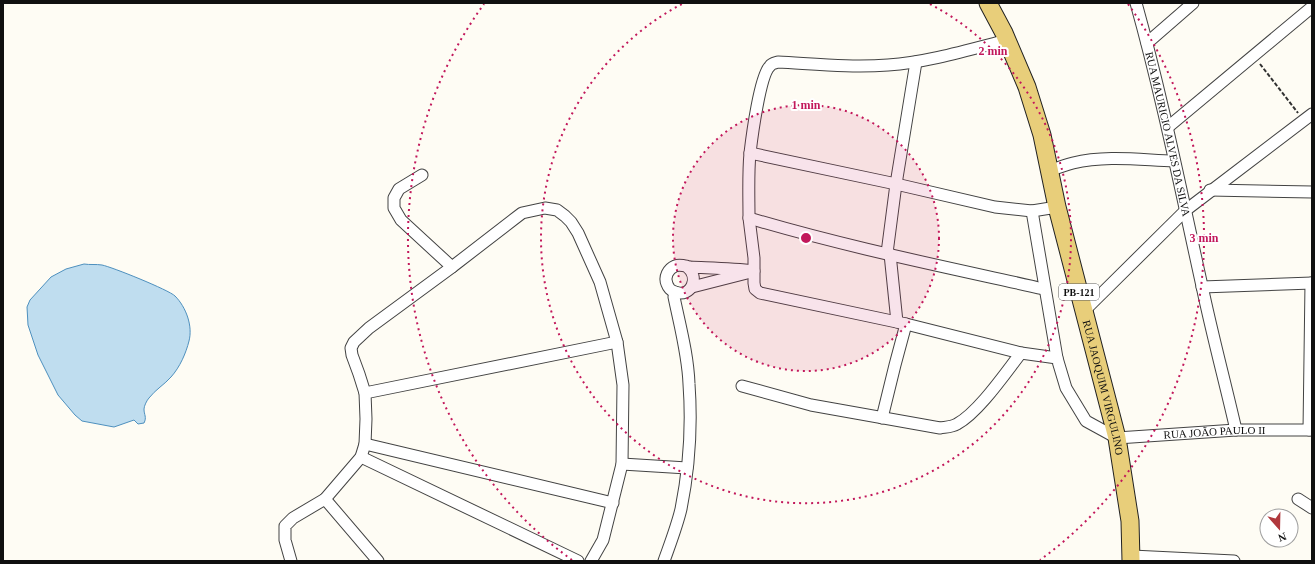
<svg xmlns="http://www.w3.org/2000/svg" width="1315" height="564" viewBox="0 0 1315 564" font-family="Georgia,serif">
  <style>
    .water { fill: #bfddef; stroke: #4e90be }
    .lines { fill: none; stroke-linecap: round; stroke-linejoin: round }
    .street-casing { stroke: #434343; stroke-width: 13 }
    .primary-casing { stroke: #212121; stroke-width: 19 }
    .path { stroke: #323232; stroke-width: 2; stroke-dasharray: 4 2; stroke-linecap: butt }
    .street { stroke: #fff; stroke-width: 11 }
    .primary { stroke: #e8ce7a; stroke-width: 17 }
    .ring { fill: none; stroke: #c2185b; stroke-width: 2; stroke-dasharray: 2 4 }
    .labels { text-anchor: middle; stroke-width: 4; stroke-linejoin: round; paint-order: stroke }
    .shield { fill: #fff; stroke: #585858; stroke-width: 1 }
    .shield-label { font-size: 10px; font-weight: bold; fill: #101010 }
    .street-label { font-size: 11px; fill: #101010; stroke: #fff }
    .centre { fill: #c2185b; stroke: #fff; stroke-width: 2 }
    .ring-label { font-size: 12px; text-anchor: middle; font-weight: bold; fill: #c2185b; stroke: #fff; stroke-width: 4; stroke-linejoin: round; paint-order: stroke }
  </style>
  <rect width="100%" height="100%" fill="#fefcf4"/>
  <!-- water -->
  <path class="water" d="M84 264C90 265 96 264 102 265 112 267 169 290 175 296 186 307 193 326 189 341 186 353 180 367 171 377 165 384 155 390 149 398 147 400 144 406 144 409 144 415 147 417 144 423L138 424 134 420 114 427 82 421 75 415 58 395 38 355 28 325 27 307 30 300 51 277 66 269Z"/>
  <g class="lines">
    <defs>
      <g id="street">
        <path id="s1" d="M1136 3C1162 96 1181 191 1202 286 1212 334 1225 382 1236 430"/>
        <path d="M1007 40C968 50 928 62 888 65 852 68 815 64 778 62 775 63 772 63 770 66 760 75 752 136 750 153 748 174 749 196 749 218 846 247 946 267 1044 289"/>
        <path d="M1147 43 1193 3"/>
        <path d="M1168 127 1312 7"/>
        <path d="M750 153 896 184 995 207 1032 211 1057 207"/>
        <path d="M1049 171C1057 168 1065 165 1073 163 1106 155 1141 160 1174 161"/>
        <path d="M422 175 399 189 394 198V208L401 220 452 267"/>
        <path d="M1210 190 1312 192"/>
        <path d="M1032 211 1057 358"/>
        <path id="s2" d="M749 218 754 258V283L755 289 760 293 906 324 1021 353 1057 358 1066 388 1086 421 1117 438 1236 430H1312"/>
        <path d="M887 253 896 184 916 62"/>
        <path d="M890 254 897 322"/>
        <path d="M686 266C701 277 691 298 675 292 671 291 668 287 667 284 664 277 668 269 675 266 680 264 685 266 690 267 711 268 732 268 754 271"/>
        <path d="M692 287 747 273"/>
        <path d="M1202 287 1312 283"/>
        <path d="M1084 311 1186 210 1312 114"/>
        <path d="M742 386 811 405 940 428C946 427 952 427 957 424 979 412 1006 372 1021 353"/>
        <path d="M365 393 617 342"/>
        <path d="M882 418 895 365 906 324"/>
        <path d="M1309 430 1311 283"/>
        <path d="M365 444 613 503"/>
        <path d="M361 457 578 561"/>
        <path d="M622 464 687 468"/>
        <path d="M325 499 378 561"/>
        <path d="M1298 499 1312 508"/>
        <path d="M1132 556 1234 561"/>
        <path d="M291 561 285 540V526L293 518 325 499 361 457 365 444 366 419 365 393 359 374 352 355 351 348 354 342 369 328 452 267 522 213 545 208 557 210 565 216 571 222 578 233 600 282 617 342 623 385 622 464 603 540 591 561"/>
        <path d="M664 561C670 544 677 526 681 509 689 469 692 425 689 384 688 355 680 326 674 297L675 292"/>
      </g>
      <g id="primary">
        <path id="s3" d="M988 3 1004 33 1027 87 1042 135 1057 207 1117 438 1130 521 1131 561"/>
      </g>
    </defs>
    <!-- street casing -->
    <use href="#street" class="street-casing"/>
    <!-- primary casing -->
    <use href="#primary" class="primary-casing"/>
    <!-- path -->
    <path class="path" d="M1260 64 1298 113"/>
    <!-- street -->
    <use href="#street" class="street"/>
    <!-- primary -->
    <use href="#primary" class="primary"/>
  </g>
  <!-- distance rings -->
  <circle cx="806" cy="238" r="133" fill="#c2185b" fill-opacity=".12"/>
  <g class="ring">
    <circle cx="806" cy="238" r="133"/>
    <path d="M930 4A265 265 0 1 1 682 4"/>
    <path d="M572 560A398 398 0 0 1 484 4M1128 4A398 398 0 0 1 1040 560"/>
  </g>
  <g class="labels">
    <!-- shield labels -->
    <rect class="shield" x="1059" y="284" width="40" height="16" rx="3"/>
    <g class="shield-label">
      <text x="1079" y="296">PB-121</text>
    </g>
    <!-- street labels -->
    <g class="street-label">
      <text dy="4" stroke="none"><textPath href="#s1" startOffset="135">RUA MAURICIO ALVES DA SILVA</textPath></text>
      <text dy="4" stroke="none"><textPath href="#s3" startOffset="403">RUA JAOQUIM VIRGULINO</textPath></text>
      <text dy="4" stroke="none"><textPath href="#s2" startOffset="585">RUA JOÃO PAULO II</textPath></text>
    </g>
  </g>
  <circle cx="806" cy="238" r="6" class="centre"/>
  <g class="ring-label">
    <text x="993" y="55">2 min</text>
    <text x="806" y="109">1 min</text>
    <text x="1204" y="242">3 min</text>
  </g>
  <!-- border -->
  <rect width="1315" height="564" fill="none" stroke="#101010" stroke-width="8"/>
  <!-- north arrow -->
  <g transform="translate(1279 528) rotate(160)"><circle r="19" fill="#ffffff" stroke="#9f9f9f"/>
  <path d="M0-3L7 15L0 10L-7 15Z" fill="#b0383d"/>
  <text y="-6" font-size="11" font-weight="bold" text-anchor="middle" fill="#101010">N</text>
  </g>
</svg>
